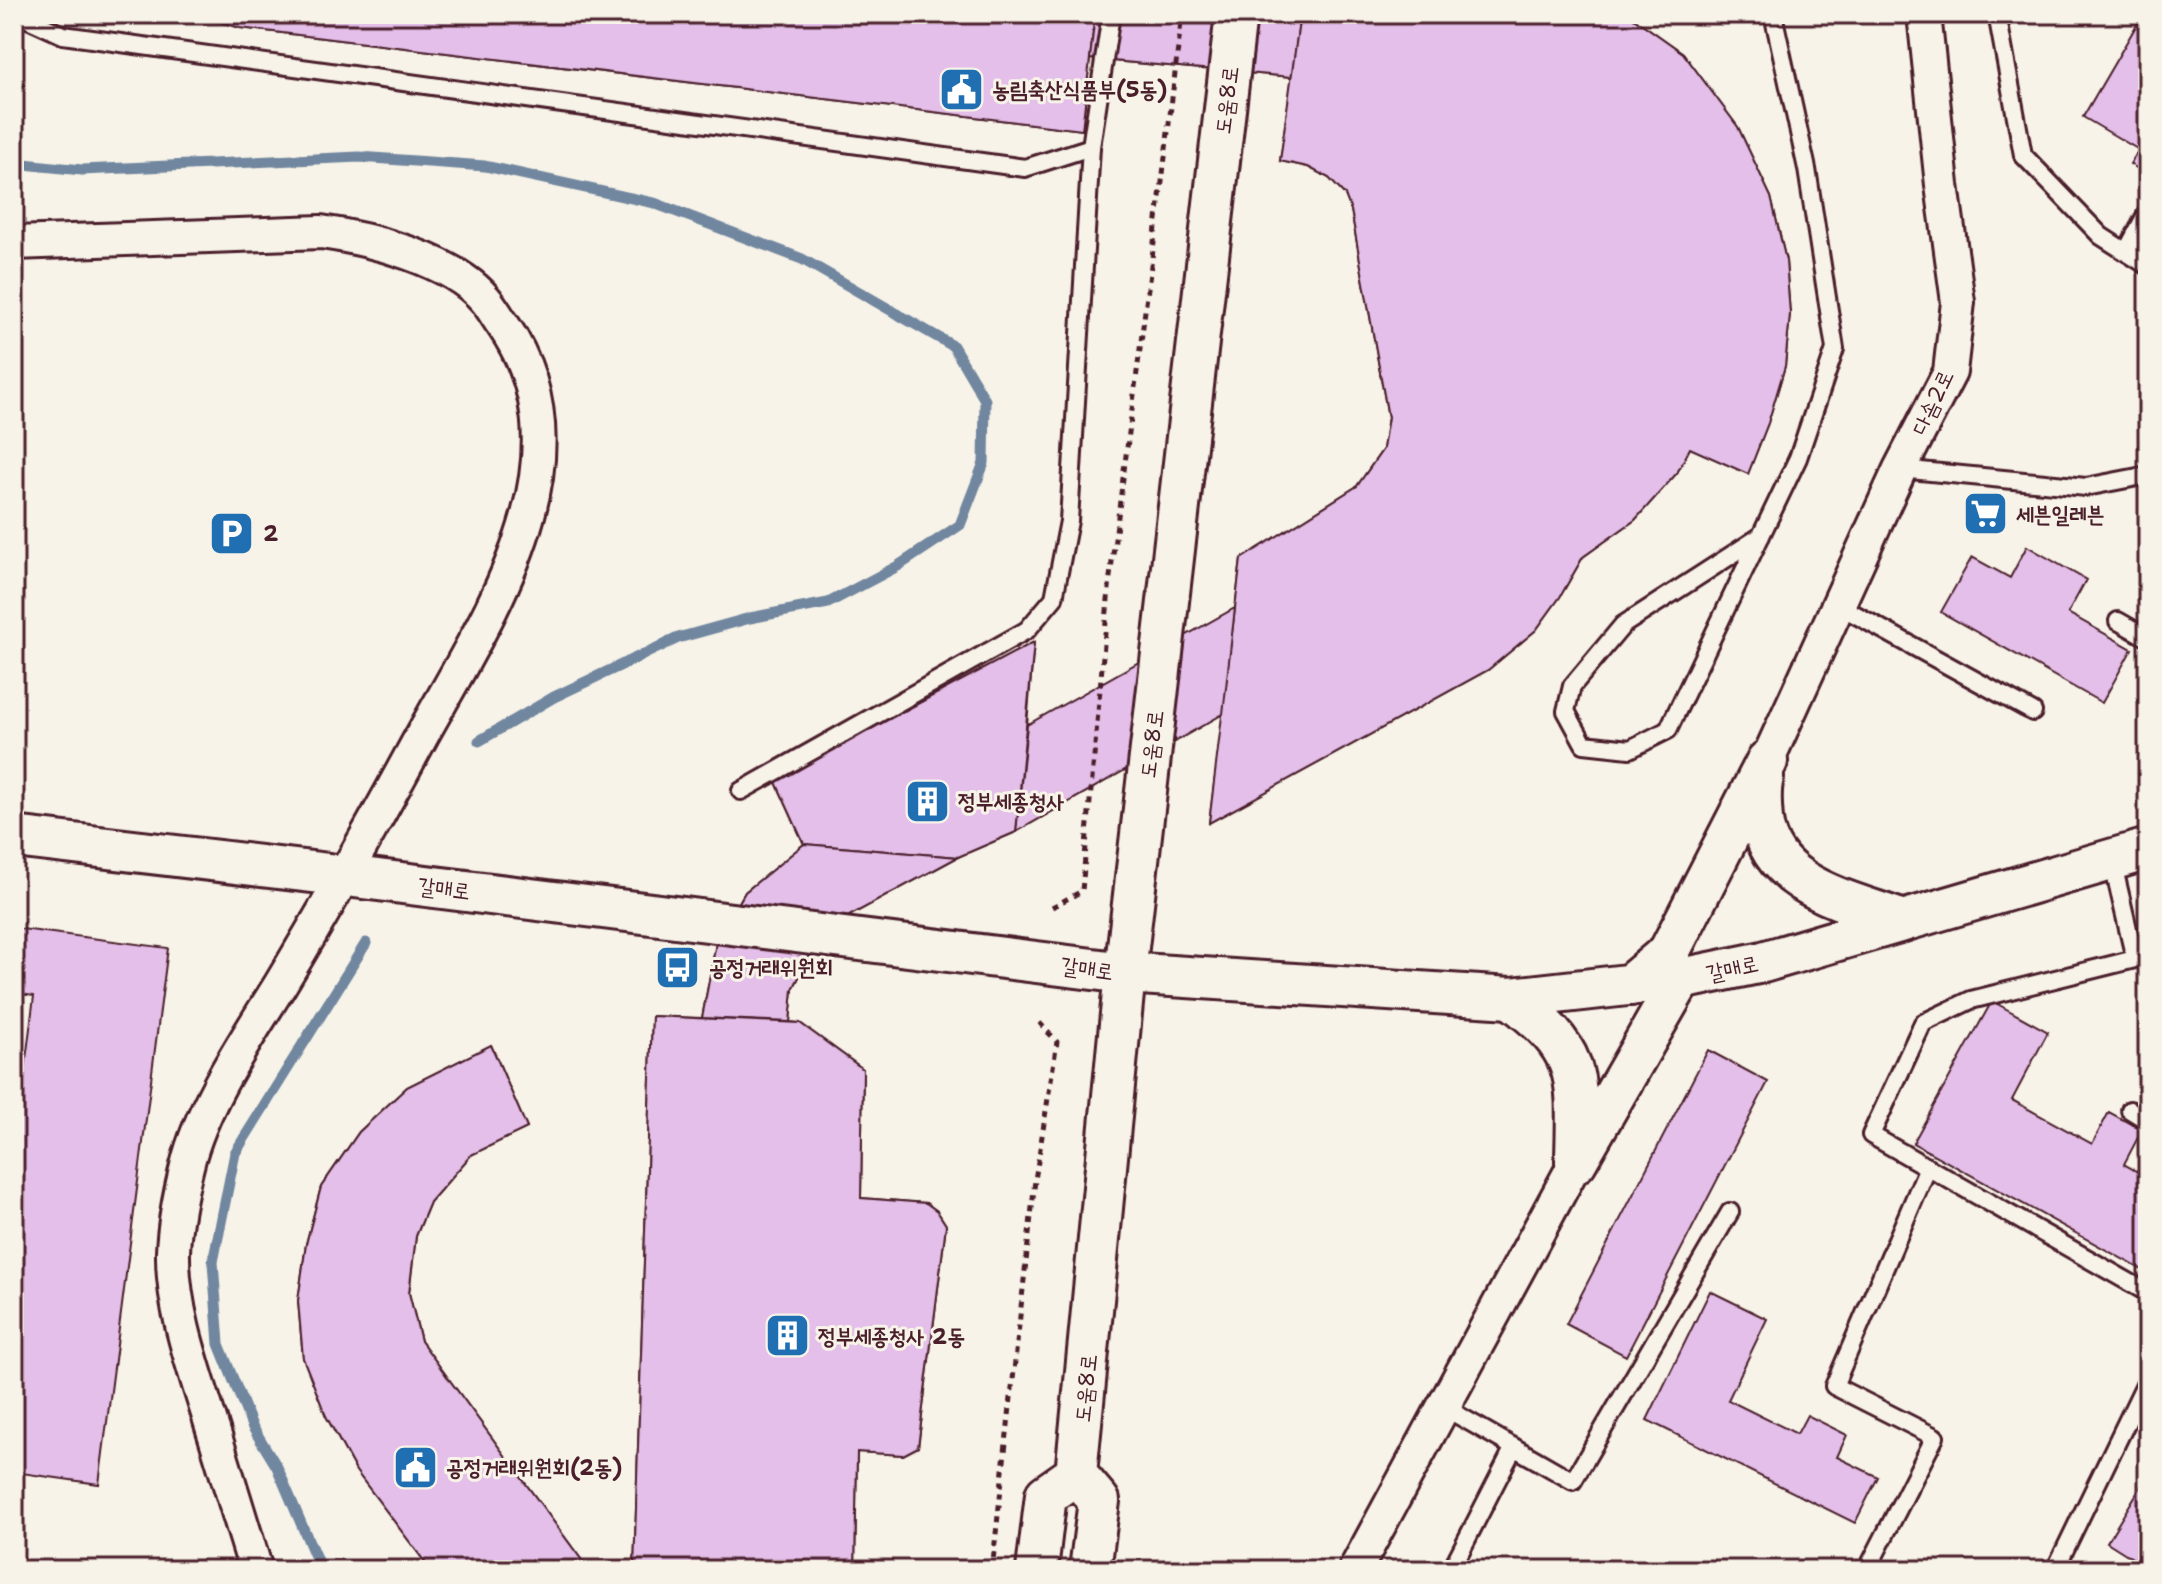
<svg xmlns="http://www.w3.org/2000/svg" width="2162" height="1584" viewBox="0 0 2162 1584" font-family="'Shantell Sans','Poor Story',sans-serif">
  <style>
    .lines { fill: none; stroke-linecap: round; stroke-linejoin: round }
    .stream { stroke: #71869f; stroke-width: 11 }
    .building { fill: #e3bfe9; stroke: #4a1f2b; stroke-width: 2 }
    .service-casing { stroke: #4a1f2b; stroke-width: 22 }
    .minor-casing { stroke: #4a1f2b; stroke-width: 38 }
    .tertiary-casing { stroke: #4a1f2b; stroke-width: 46 }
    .path { stroke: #4a1f2b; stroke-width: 5; stroke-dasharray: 6 6; stroke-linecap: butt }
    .service { stroke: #f7f3e8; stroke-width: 16 }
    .minor { stroke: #f7f3e8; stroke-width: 32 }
    .tertiary { stroke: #f7f3e8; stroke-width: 40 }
    .labels { text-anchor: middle; stroke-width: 6; stroke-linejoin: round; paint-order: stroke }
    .poi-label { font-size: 22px; font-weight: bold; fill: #4a1f2b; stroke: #f7f3e8; text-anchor: start }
    .street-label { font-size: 22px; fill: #4a1f2b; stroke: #f7f3e8 }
  </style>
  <rect width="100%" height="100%" fill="#f7f3e8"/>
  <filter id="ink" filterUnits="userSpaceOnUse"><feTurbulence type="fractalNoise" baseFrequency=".0125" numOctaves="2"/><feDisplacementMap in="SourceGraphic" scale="16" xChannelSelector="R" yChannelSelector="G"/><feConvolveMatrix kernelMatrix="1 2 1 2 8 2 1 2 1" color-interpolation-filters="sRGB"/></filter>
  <g filter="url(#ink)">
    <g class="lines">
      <!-- stream -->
      <g class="stream">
        <path d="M14 163 82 170 359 157 485 166 654 203 802 259 953 346 985 400 984 463 960 525 898 566 828 603 750 618 678 638 554 697 479 741"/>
        <path d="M321 1570 277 1467 252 1426 219 1344 213 1262 235 1153 366 943"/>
      </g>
    </g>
    <!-- building -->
    <g class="building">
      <path d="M196 14H1628L1683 53 1738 127 1771 197 1786 261 1790 314 1785 366 1768 423 1748 474 1690 448 1677 473 1635 520 1583 557 1560 597 1536 630 1488 670 1209 823 1223 714 1016 832 958 857 847 917 816 943 793 989 790 1022 800 1023 863 1069 861 1198 926 1203 937 1211 946 1225 918 1447 903 1455 857 1452 855 1570H634L652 1016 702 1018 716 943 745 892 804 844 775 780 1034 642 1027 725 1235 608 1241 559 1357 486 1383 449 1388 417 1351 210 1345 195 1329 178 1308 167 1280 161 1292 77 1090 59 1082 130 240 28Z"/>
      <path d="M196 14H1095L1082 130 240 28Z"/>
      <path d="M1095 14H1300L1292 77 1090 59Z"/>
      <path d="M1300 14H1628L1683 53 1738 127 1771 197 1786 261 1790 314 1785 366 1768 423 1748 474 1690 448 1677 473 1635 520 1583 557 1560 597 1536 630 1488 670 1209 823 1241 559 1357 486 1383 449 1388 417 1351 210 1345 195 1329 178 1308 167 1280 161Z"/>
      <path d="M2143 14H2148V175L2130 164 2139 150 2083 117Z"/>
      <path d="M2027 546 2086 580 2068 613 2132 649 2102 703 1941 612 1972 557 2010 578Z"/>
      <path d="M1235 608 1223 714 1016 832 1027 725Z"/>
      <path d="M1034 642 1016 832 958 857 804 844 775 780Z"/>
      <path d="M804 844 958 857 847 917 816 943 793 989 790 1022 702 1018 716 943 745 892Z"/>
      <path d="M14 928 168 948 99 1484 14 1472V1156L34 996 14 993Z"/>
      <path d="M1992 1001 2048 1032 2012 1100 2092 1144 2109 1112 2142 1130 2124 1164 2148 1178V1273L1913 1143Z"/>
      <path d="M652 1016 800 1023 863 1069 861 1198 926 1203 937 1211 946 1225 918 1447 903 1455 857 1452 855 1570H634Z"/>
      <path d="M491 1045 527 1128 471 1155 430 1202 416 1236 409 1293 421 1341 589 1570H431L356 1471 326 1416 303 1358 298 1301 306 1244 321 1187 359 1132 407 1087Z"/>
      <path d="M491 1045 527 1128 471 1155 430 1202 416 1236 409 1293 421 1341 589 1570H431L356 1471 326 1416 303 1358 298 1301 306 1244 321 1187 359 1132 407 1087Z"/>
      <path d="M1708 1050 1768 1082 1626 1356 1566 1324Z"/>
      <path d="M1710 1291 1767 1319 1728 1400 1797 1434 1807 1415 1847 1435 1837 1457 1878 1477 1855 1523 1647 1420Z"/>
      <path d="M2148 1475V1568L2107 1542Z"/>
    </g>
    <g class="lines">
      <defs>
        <g id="service">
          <path d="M17 14 63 35 1025 168 1091 147"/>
          <path d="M1997 14 2023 155 2101 236 2148 266"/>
          <path d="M2126 252 2148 211"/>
          <path d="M1900 469 2086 487 2148 475"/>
          <path d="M1761 536 1623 625 1572 686 1566 711 1584 744 1630 749 1668 730 1798 458 1835 349 1807 169 1773 14"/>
          <path d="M1838 605 2033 712"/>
          <path d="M2118 621 2148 638"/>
          <path d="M741 791 1027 630 1054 598 1069 521 1091 147 1111 14"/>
          <path d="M2112 860 2135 959 1971 1000 1923 1023 1871 1135 2148 1293"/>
          <path d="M2130 1110 2148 1121"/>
          <path d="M1442 1406 1573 1481 1730 1212"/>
          <path d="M1451 1570 1514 1447"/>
          <path d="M1867 1570 1935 1437 1834 1386 1928 1167"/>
          <path d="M2055 1570 2148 1378"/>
        </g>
        <g id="minor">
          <path d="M14 243 321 232C371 239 451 259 485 299 492 307 497 317 503 325 596 460 486 619 420 739 375 822 329 904 280 985 246 1040 202 1104 187 1166 180 1194 174 1223 173 1252 172 1308 193 1366 210 1420 225 1470 241 1520 256 1570"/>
          <path d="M1767 761 1900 469 1950 372 1958 302 1942 185 1924 14"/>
          <path d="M1355 1570 1576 1162"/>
        </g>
        <g id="tertiary">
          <path d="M1763 777C1759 792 1761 804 1762 820 1770 887 1850 901 1903 921"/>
          <path d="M14 837 346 876 1125 973 1511 998 1681 979 1763 962 2148 849"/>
          <path d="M1630 985 1669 952 1767 761"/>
          <path d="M1511 998C1582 1052 1578 1074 1576 1158"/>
          <path d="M1576 1162 1681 979"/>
          <path d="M1037 1570 1046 1495 1076 1474"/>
          <path d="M1090 1570 1099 1501 1076 1474 1125 973 1236 14"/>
        </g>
      </defs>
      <!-- service casing -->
      <use href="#service" class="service-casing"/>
      <!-- minor casing -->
      <use href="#minor" class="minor-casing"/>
      <!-- tertiary casing -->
      <use href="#tertiary" class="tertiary-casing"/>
      <!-- path -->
      <g class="path">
        <path d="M1052 907 1082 891 1110 577 1163 174 1182 14"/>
        <path d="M992 1570 1035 1180 1057 1042 1037 1020"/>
      </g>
      <!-- service -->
      <use href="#service" class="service"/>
      <!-- minor -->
      <use href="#minor" class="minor"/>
      <!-- tertiary -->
      <use href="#tertiary" class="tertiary"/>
    </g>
  </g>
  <!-- icons -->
  <defs>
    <symbol id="civic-square" viewBox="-11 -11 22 22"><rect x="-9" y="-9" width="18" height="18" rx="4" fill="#1f6fb2" stroke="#f7f3e8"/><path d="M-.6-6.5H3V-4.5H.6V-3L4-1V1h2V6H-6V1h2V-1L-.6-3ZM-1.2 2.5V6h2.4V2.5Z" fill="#fff"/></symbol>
    <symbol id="supermarket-square" viewBox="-11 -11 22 22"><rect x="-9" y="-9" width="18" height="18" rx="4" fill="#1f6fb2" stroke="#f7f3e8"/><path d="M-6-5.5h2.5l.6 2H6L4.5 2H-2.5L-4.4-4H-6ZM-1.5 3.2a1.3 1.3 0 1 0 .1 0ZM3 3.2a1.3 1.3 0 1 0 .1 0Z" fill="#fff"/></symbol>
    <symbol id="parking-square" viewBox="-11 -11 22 22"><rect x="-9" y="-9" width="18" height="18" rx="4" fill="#1f6fb2" stroke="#f7f3e8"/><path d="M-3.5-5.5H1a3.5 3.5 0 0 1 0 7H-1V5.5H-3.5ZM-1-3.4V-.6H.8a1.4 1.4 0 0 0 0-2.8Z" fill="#fff"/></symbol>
    <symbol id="building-square" viewBox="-11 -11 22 22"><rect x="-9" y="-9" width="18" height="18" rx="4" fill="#1f6fb2" stroke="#f7f3e8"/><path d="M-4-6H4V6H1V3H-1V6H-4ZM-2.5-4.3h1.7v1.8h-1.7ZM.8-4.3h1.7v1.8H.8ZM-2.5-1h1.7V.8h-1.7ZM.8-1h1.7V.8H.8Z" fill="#fff"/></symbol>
    <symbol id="bus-square" viewBox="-11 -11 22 22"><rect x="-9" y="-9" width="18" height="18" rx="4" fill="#1f6fb2" stroke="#f7f3e8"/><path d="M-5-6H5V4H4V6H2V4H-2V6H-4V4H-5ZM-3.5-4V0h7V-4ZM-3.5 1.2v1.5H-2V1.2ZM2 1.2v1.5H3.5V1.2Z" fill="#fff"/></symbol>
  </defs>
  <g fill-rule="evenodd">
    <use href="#civic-square" x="936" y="64" width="51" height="51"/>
    <use href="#supermarket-square" x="1960" y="488" width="51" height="51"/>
    <use href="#parking-square" x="206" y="508" width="51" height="51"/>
    <use href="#building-square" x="902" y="776" width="51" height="51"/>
    <use href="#bus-square" x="652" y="942" width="51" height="51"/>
    <use href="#building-square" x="762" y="1310" width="51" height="51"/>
    <use href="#civic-square" x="390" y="1442" width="51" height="51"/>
  </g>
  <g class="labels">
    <!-- poi labels -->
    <g class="poi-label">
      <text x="992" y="97">농림축산식품부(5동)</text>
      <text x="2016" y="522">세븐일레븐</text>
      <text x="263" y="541">2</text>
      <text x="958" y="809">정부세종청사</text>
      <text x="709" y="975">공정거래위원회</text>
      <text x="818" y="1344">정부세종청사 2동</text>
      <text x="446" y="1475">공정거래위원회(2동)</text>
    </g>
    <!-- street labels -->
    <g class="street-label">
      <text transform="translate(1226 100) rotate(-83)" y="8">도움8로</text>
      <text transform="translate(1932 402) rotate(-65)" y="8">다솜2로</text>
      <text transform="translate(1151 744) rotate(-83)" y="8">도움8로</text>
      <text transform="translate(444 888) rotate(7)" y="8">갈매로</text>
      <text transform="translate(1087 968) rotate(8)" y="8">갈매로</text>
      <text transform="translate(1732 968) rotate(-12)" y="8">갈매로</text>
      <text transform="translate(1085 1388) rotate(-84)" y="8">도움8로</text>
    </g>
  </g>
  <!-- margin -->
  <rect width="2162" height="1584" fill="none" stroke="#f7f3e8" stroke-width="48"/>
  <rect x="24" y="24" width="2114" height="1536" fill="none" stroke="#4a1f2b" stroke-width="3" filter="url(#ink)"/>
</svg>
